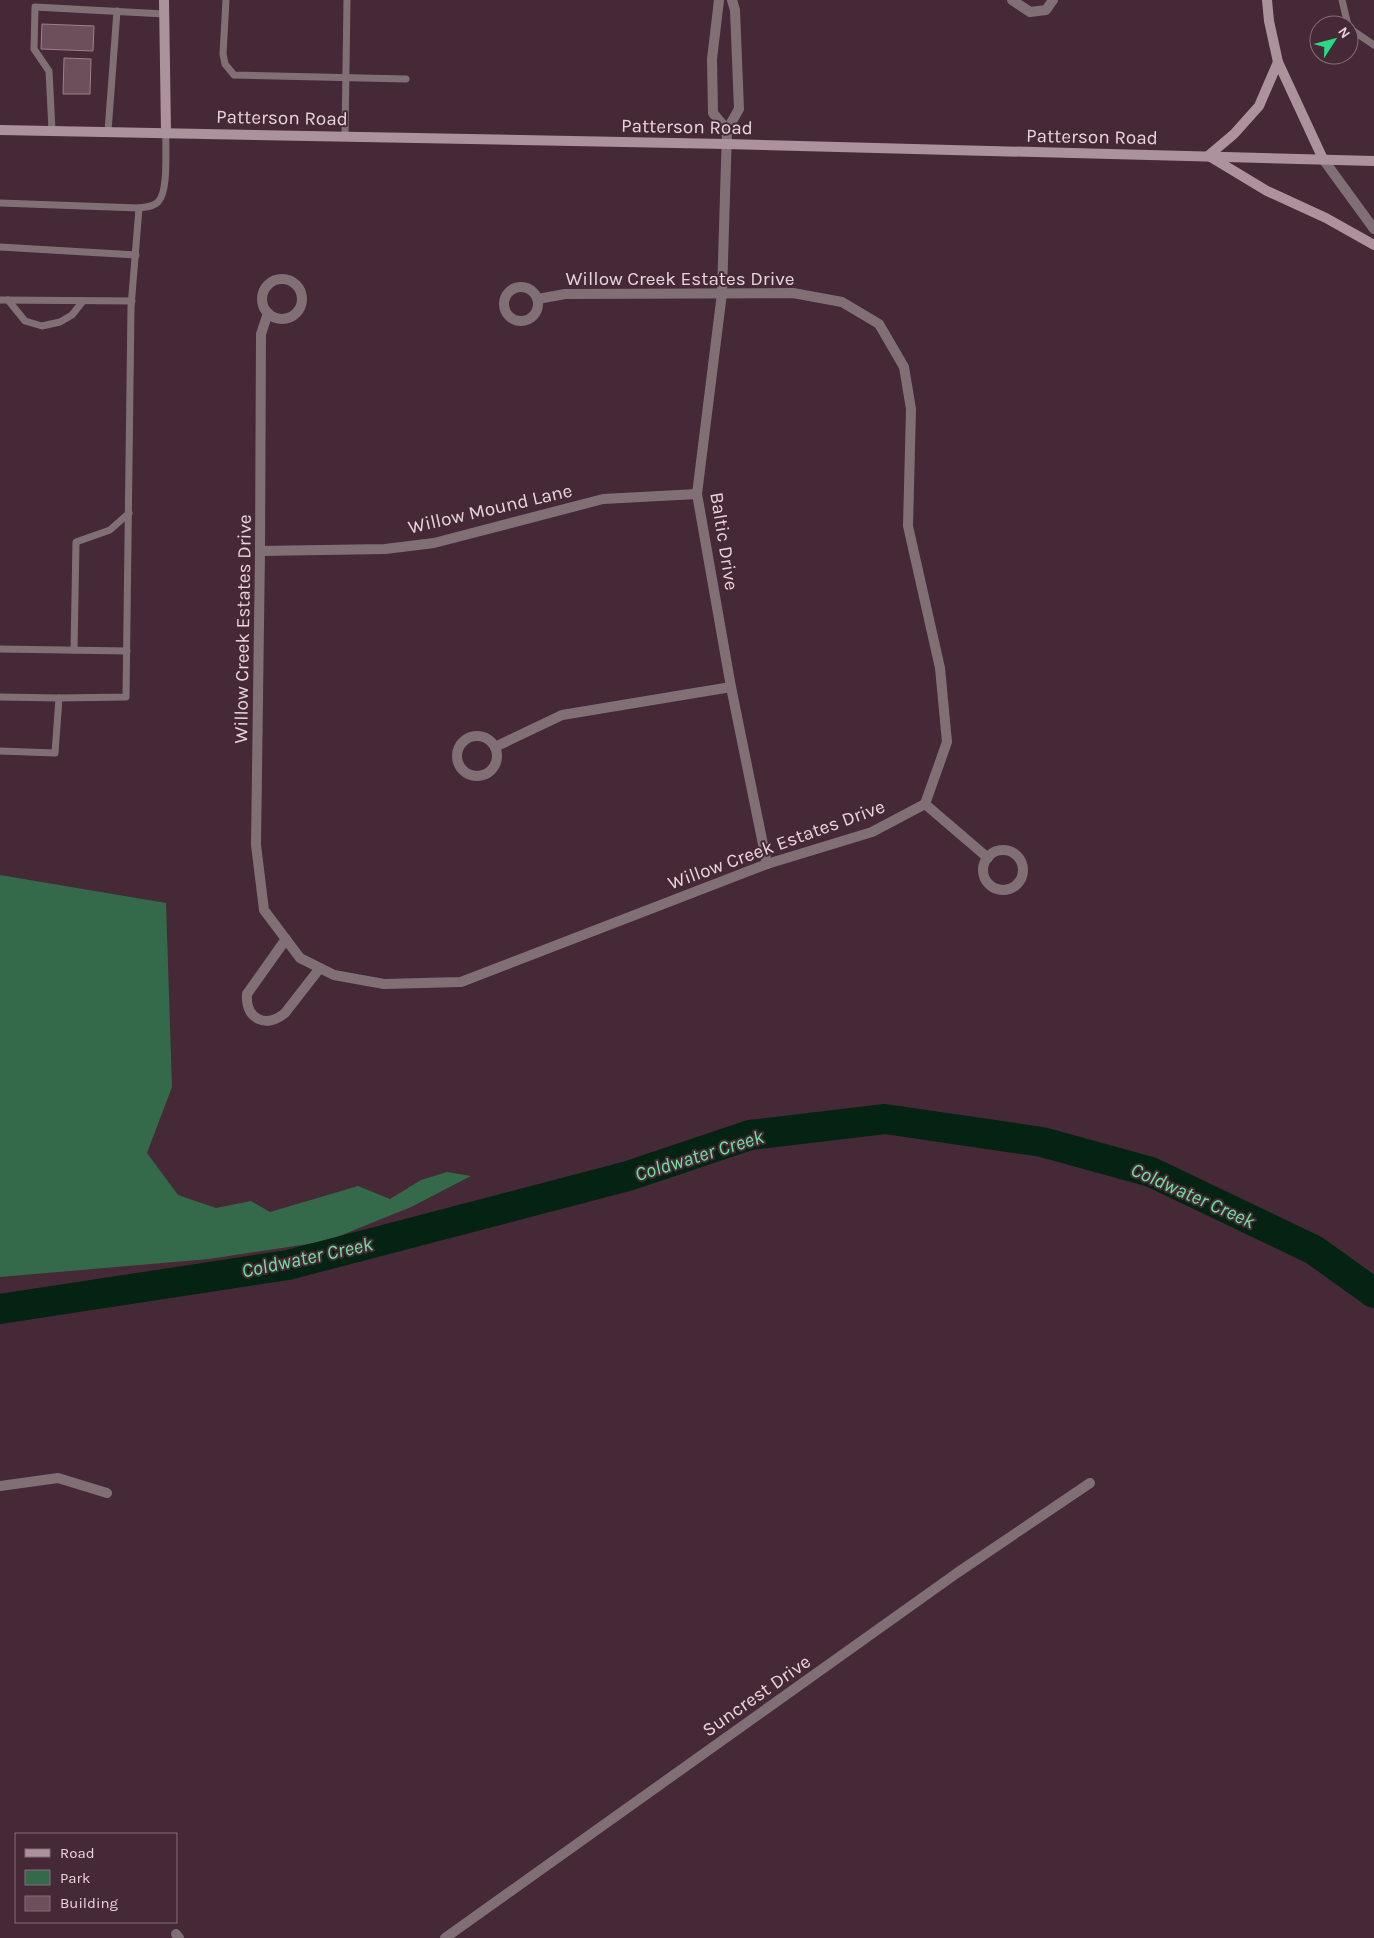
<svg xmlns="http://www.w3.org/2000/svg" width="1374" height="1938" viewBox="0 0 1374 1938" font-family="Karla,sans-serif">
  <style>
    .green { fill: #346a49 }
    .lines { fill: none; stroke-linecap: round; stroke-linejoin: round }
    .river { stroke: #052312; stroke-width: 30 }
    .building { fill: #6d4e5b; stroke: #a17e8c }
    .lane { stroke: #807076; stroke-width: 7 }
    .street { stroke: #807076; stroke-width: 10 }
    .secondary { stroke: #ab929c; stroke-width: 10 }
    .labels { text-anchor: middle; stroke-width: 4; stroke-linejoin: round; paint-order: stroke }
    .street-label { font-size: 19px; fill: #e8d4dc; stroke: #462936 }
    .water-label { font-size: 20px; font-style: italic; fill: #68e59d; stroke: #462936 }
  </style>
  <rect width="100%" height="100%" fill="#462936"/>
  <!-- green -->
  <path class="green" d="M0 875 166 903 172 1087 147 1153 178 1195 216 1208 251 1201 270 1212 358 1186 390 1199 421 1180 447 1172 471 1176 411 1207 327 1241 209 1259 0 1277Z"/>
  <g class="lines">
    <!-- river -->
    <path class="river" d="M0 1309 288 1265 628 1176 750 1135 885 1119 1042 1142 1151 1172 1314 1250 1374 1293"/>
  </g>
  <!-- building -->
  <g class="building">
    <path d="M42 24 94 26 93 51 41 49Z"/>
    <path d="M64 58 91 59 90 94H63Z"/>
  </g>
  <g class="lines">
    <!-- lane -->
    <g class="lane">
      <path d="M226 0 223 54 225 64 234 75 406 79"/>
      <path d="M1342 0 1348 25"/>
      <path d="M1349 28 1374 45"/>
      <path d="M52 130 49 71 34 49 35 7 164 14"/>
      <path d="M108 131 117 11"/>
      <path d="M345 136 347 0"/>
      <path d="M0 203 139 208"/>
      <path d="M0 247 136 255"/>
      <path d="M0 300 132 301"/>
      <path d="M8 300 25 321 42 326 60 322 72 315 83 301"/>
      <path d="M0 649 127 651"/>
      <path d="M74 650 76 542 110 530 129 513"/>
      <path d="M0 697 59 698"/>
      <path d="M0 751 55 753 59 698 126 697 131 307 139 208C146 207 153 207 158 202 169 191 165 149 166 132"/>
    </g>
    <!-- street -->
    <g class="street">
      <path d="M719 0 712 59 713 113 727 130"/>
      <path d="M732 0 735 10 739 109 727 130 722 293 697 494 731 687 767 864"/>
      <path d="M1012 0 1030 12 1046 10 1053 0"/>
      <path d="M1323 159 1374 229"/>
      <circle cx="282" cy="299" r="20"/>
      <circle cx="521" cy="304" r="17"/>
      <path d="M268 313 261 334 260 551 256 845 264 910 300 958 334 975 384 984 461 982 767 864 872 832 925 804 947 742 940 668 908 526 911 409 904 367 879 324 842 302 793 293 565 294 538 299"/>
      <path d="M260 551 385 549 434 543 603 499 697 494"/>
      <circle cx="477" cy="756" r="20"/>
      <path d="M495 747 562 715 731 687"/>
      <path d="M925 804 988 858"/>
      <circle cx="1003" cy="870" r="20"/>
      <path d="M286 939 247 994C245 1019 266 1029 285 1013L320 968"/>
      <path d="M0 1486 58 1478 107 1493"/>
      <path d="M176 1934 179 1938"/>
      <path d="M445 1938 957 1573 1090 1483"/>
    </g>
    <!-- secondary -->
    <g class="secondary">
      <path d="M164 0 166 132"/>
      <path d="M1267 0 1269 21 1278 62 1323 159"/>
      <path d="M0 130 726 144 1374 161"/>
      <path d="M1208 156 1234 134 1259 106 1278 62"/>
      <path d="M1209 156 1267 191 1326 218 1374 245"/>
    </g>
  </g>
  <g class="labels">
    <!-- street labels -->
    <g class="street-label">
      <text transform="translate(282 117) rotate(1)" y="7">Patterson Road</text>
      <text transform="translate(687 126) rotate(1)" y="7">Patterson Road</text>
      <text transform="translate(1092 136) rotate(1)" y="7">Patterson Road</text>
      <text x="680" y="285">Willow Creek Estates Drive</text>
      <text transform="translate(490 508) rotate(-13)" y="7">Willow Mound Lane</text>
      <text transform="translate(725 541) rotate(81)" y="7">Baltic Drive</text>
      <text transform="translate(242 629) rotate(-89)" y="7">Willow Creek Estates Drive</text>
      <text transform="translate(776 844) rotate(-20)" y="7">Willow Creek Estates Drive</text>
      <text transform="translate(756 1695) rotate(-35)" y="7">Suncrest Drive</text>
    </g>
    <!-- water labels -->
    <g class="water-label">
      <text transform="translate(699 1155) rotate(-17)" y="7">Coldwater Creek</text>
      <text transform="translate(1193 1195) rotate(24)" y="7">Coldwater Creek</text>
      <text transform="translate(307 1257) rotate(-12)" y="7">Coldwater Creek</text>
    </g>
  </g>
  <!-- legend -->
  <rect x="15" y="1833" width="162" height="90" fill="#462936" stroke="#876d78"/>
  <rect x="25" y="1849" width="25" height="8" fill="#ab929c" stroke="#876d78"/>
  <text x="60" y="1858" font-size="15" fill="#e8d4dc">Road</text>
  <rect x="25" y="1870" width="25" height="15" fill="#346a49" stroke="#876d78"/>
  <text x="60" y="1883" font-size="15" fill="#e8d4dc">Park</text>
  <rect x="25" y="1896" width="25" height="15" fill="#6d4e5b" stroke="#876d78"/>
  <text x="60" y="1908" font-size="15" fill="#e8d4dc">Building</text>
  <!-- north arrow -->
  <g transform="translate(1334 40) rotate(54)"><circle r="24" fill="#462936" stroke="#876d78"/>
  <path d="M0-4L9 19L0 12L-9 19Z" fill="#2cd884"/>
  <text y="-8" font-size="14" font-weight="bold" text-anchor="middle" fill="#e8d4dc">N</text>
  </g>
</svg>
